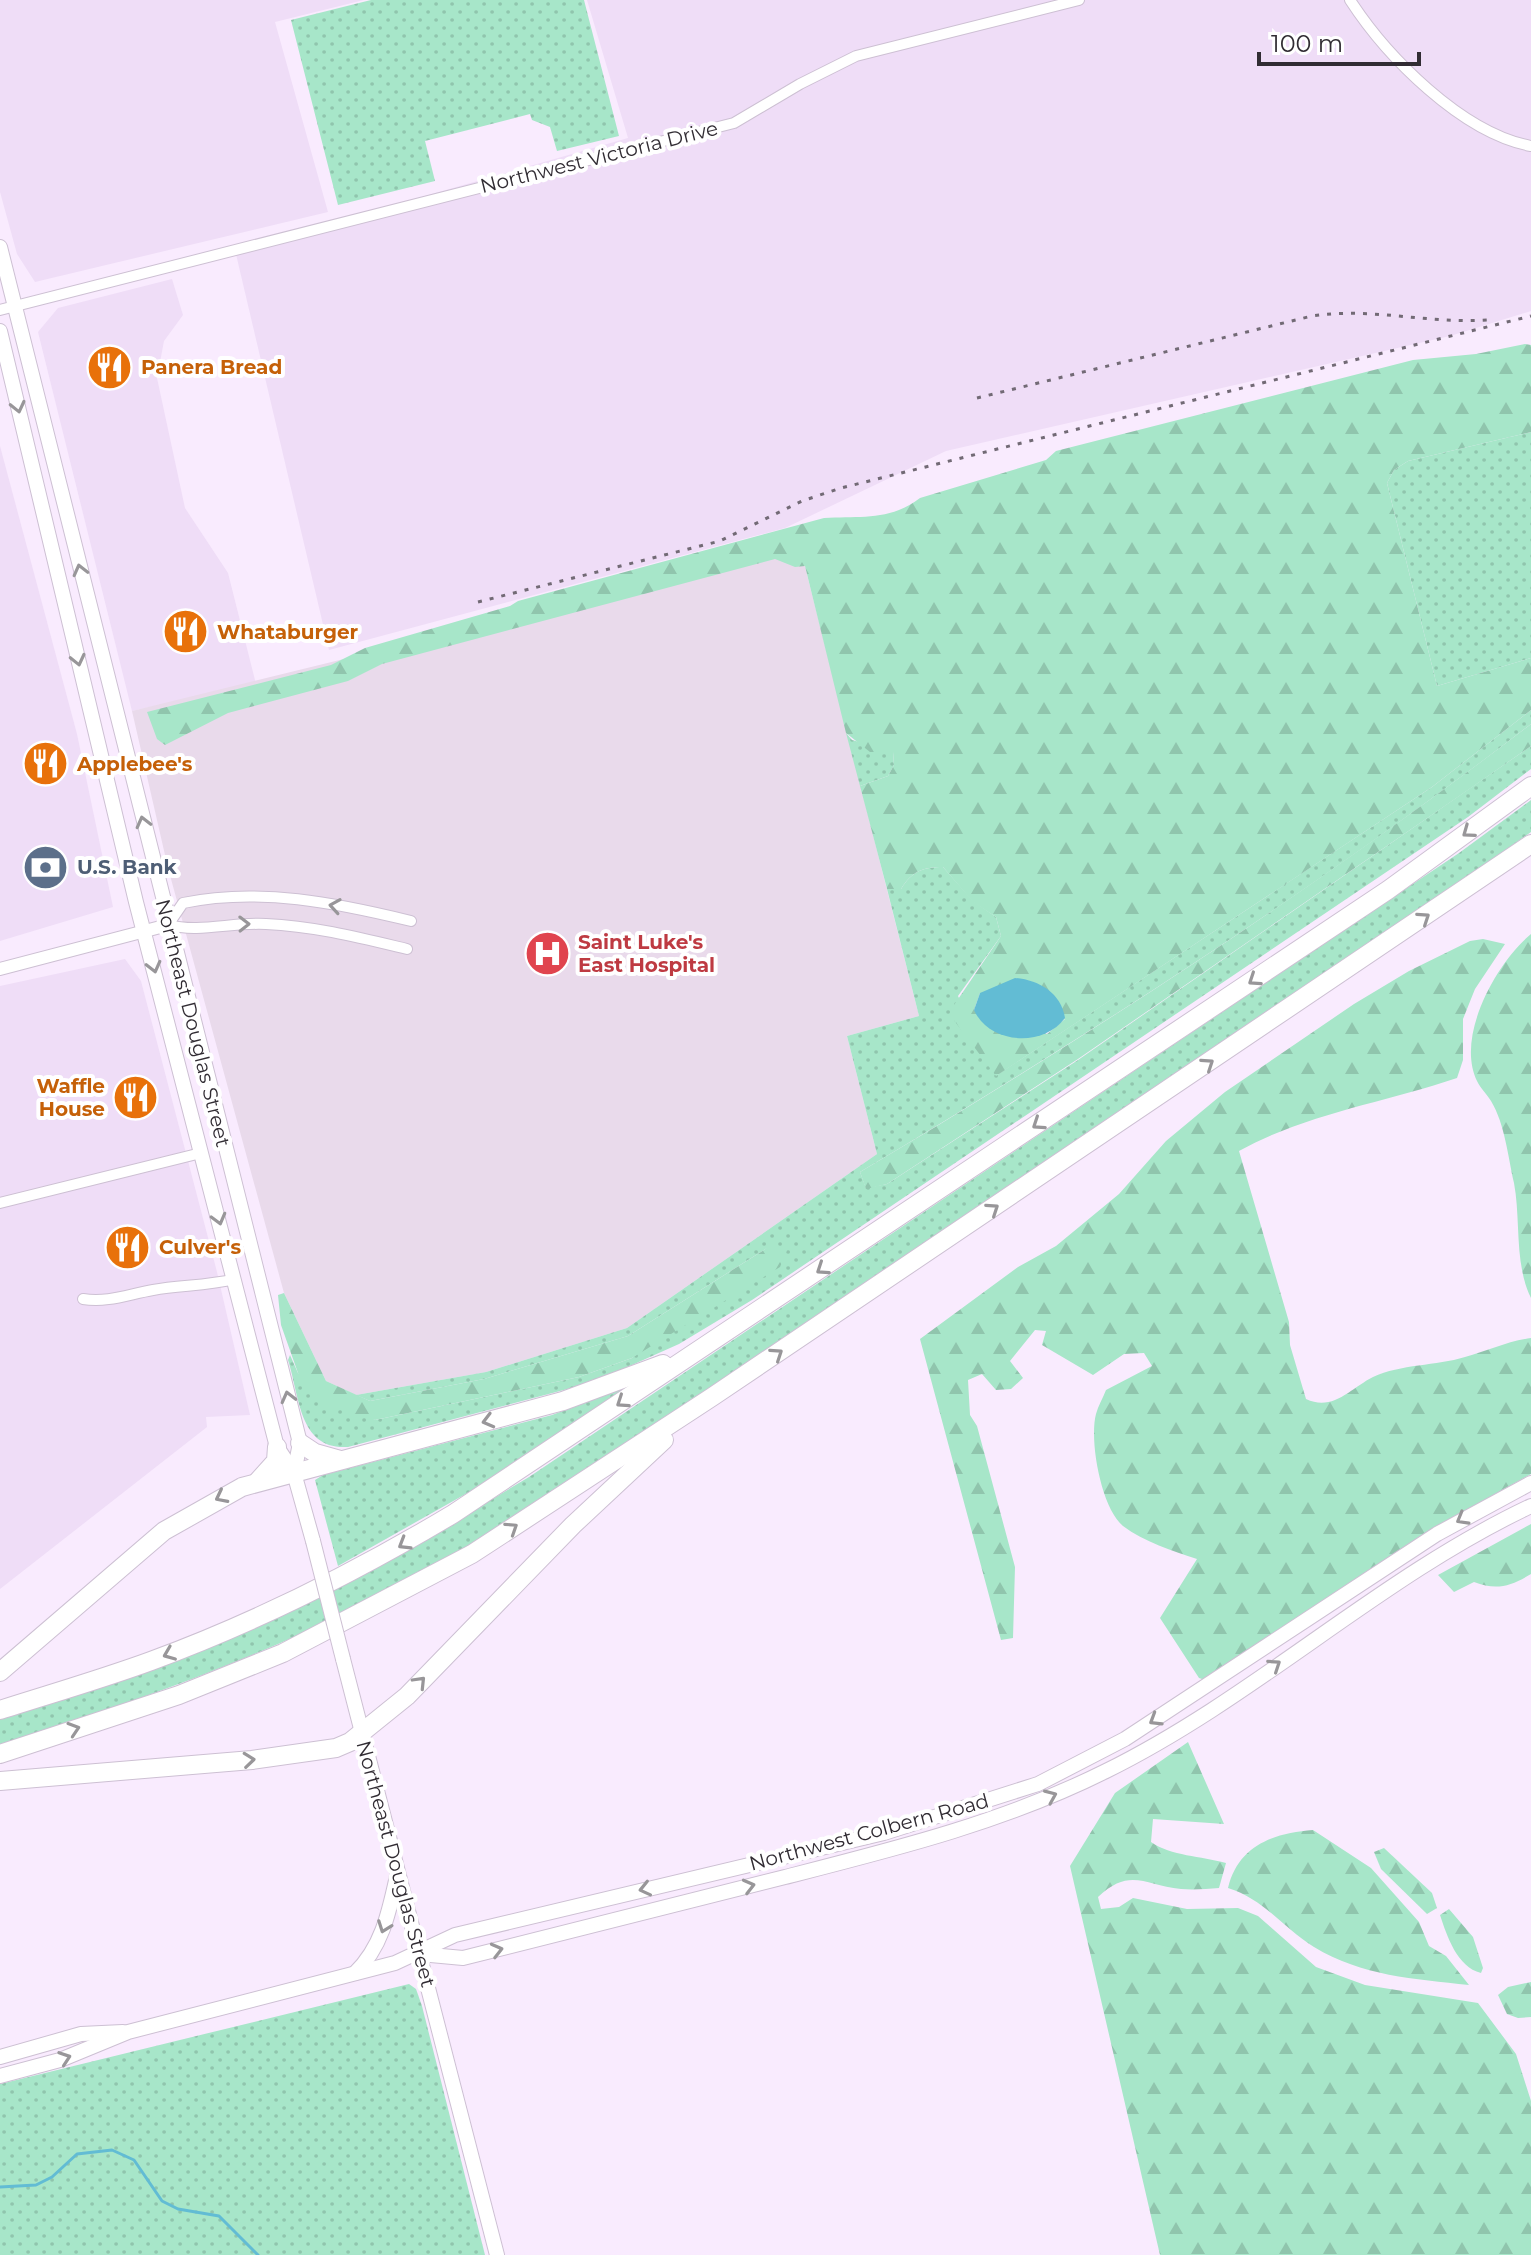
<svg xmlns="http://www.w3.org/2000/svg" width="1531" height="2255" viewBox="0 0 1531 2255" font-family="Montserrat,sans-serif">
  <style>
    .built { fill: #efddf7 }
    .medical { fill: #e9daeb }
    .grass { fill: url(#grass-dots) }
    .forest { fill: url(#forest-firs); fill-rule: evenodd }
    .water { fill: #62bcd4 }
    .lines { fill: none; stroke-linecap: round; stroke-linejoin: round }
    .stream { stroke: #62bcd4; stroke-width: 3 }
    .minor-casing { stroke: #cdc0d3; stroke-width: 12 }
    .tertiary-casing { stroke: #cdc0d3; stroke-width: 14 }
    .secondary-casing { stroke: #cdc0d3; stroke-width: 16 }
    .motorway-casing { stroke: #cdc0d3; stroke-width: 20 }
    .minor { stroke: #fff; stroke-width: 10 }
    .tertiary { stroke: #fff; stroke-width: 12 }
    .secondary { stroke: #fff; stroke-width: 14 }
    .motorway { stroke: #fff; stroke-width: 18 }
    .rail { stroke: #726a75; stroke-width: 3; stroke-dasharray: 4 8; stroke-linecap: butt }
    .secondary-bridge-casing { stroke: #cdc0d3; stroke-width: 16; stroke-linecap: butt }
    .secondary-bridge { stroke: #fff; stroke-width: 14 }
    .oneway { stroke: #989699 }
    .labels { text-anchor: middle; stroke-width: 8; stroke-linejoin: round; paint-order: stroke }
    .street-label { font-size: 20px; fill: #312c33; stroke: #fff }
    .food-label { font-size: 20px; font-weight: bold; fill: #c56008; stroke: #fff; text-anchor: start }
    .service-label { font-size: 20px; font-weight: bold; fill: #4e5e75; stroke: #fff; text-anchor: start }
    .health-label { font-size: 20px; font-weight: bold; fill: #be3a42; stroke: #fff; text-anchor: start }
  </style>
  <defs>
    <pattern id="grass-dots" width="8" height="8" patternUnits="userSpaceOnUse" patternTransform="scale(2)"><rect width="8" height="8" fill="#a7e6c9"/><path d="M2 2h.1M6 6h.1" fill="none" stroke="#90c5ad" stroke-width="1.8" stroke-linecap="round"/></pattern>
    <pattern id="forest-firs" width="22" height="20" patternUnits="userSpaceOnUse" patternTransform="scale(2)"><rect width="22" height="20" fill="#a7e6c9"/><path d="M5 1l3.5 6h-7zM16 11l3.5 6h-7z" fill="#90c5ad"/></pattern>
  </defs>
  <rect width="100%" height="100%" fill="#f9ebfe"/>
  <!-- built -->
  <g class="built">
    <path d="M0 0H364L275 22 328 212 35 282 17 254 0 192Z"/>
    <path d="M587 0H1531V311L1450 336 946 451 785 528 329 650 235 250 628 138Z"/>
    <path d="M172 279 183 315 164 341 157 378 185 508 228 573 256 684 132 711 38 332 58 308Z"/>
    <path d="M0 446 77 734 113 907 0 941Z"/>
    <path d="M125 959 141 981 217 1272 250 1415 206 1417 207 1427 0 1589V986Z"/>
  </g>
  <!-- medical -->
  <path class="medical" d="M800 547 919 1016 847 1036 877 1154 627 1328 486 1372 356 1395 326 1381 284 1293 168 868 132 711Z"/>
  <!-- grass -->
  <g class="grass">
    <path d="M371 0H584L619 136 557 151 550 127 532 120 530 114 425 141 435 181 338 205 291 20Z"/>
    <path d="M1531 432V658L1437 686 1387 483 1394 470 1408 461Z"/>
    <path d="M1531 710V724C1317 889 1092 1033 860 1172L866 1188 887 1184 1078 1060 1531 746V769L1468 817 752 1300 679 1344 594 1382 348 1447C299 1450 300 1398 288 1360L290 1355 298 1373 375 1420 579 1377 632 1358 767 1248 628 1336 484 1379 370 1401 356 1395 486 1372 627 1328 877 1154 847 1036 919 1016 887 889H901C912 871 923 867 943 867L973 901 996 917 1001 936 958 996 997 1075 1432 787Z"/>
    <path d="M846 733 852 740 893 751 894 765 888 776 860 786Z"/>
    <path d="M1531 800V832L1467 878C1248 1026 1029 1173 811 1321 659 1423 509 1533 345 1613 234 1668 117 1707 0 1746V1717L160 1664 469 1513 529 1477 1459 853Z"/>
    <path d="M626 1387 629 1388 471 1491 338 1566 315 1480 323 1475 552 1415Z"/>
    <path d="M409 1984 416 1989 422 2006 485 2255H0V2084Z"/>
  </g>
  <!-- forest -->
  <g class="forest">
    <path d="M1525 344 1531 345V432L1408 461 1394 470 1387 483 1437 686 1531 658V710L1432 787 996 1076 953 1019 952 1008 1001 936 996 917 973 902 943 867C923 867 912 871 901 889H887L860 786 888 776 894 765 893 752H870L846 733 805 566 795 567 775 559 382 664 348 681 228 713 165 745 157 739 147 712 331 665 365 648 510 606 518 601 824 518C860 516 890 521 920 498L1046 460 1056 451 1413 360 1476 354ZM980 993 1065 1019 1047 1034 974 1010Z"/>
    <path d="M1531 724V746L1468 790 1078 1059 887 1184 866 1189 860 1172C1092 1034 1317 888 1531 724Z"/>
    <path d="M1531 934V1298C1514 1264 1521 1220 1514 1183 1508 1157 1505 1124 1491 1101 1487 1094 1480 1088 1477 1081 1455 1036 1497 962 1531 934Z"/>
    <path d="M1483 939 1505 944 1475 989 1463 1019V1060L1457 1078C1384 1103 1308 1113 1239 1151L1289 1322 1290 1345 1306 1399C1333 1412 1351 1388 1373 1377 1401 1364 1436 1366 1465 1357 1487 1351 1508 1341 1531 1338V1474L1463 1512 1205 1680 1199 1678 1160 1618 1197 1559C1173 1551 1144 1542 1123 1526 1101 1508 1089 1440 1096 1414 1098 1406 1103 1398 1106 1390L1152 1366 1144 1353 1124 1354 1093 1375 1042 1345 1046 1331 1035 1330 1010 1361 1023 1378 1011 1389 996 1390 982 1374 968 1380 970 1415 977 1426 1015 1567 1013 1638 1001 1640 920 1339 1018 1267 1056 1246 1119 1194 1166 1141 1225 1092 1354 1004 1409 971 1470 941Z"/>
    <path d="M767 1248 787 1250 780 1267 632 1358 579 1377 375 1420 327 1405 298 1373 281 1325 278 1295 284 1293 326 1381 370 1401 484 1379 628 1336Z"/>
    <path d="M1531 1524V1574C1511 1586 1497 1591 1474 1582L1454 1592 1438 1575Z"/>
    <path d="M1188 1742 1224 1824 1153 1819 1151 1842C1171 1856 1201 1856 1226 1863L1219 1888C1207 1889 1193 1890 1181 1889 1144 1885 1130 1867 1098 1897L1101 1909 1119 1907 1133 1898 1187 1909 1238 1908 1258 1916 1316 1967 1365 1985 1478 2003 1516 2054 1531 2101V2255H1160L1070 1866 1115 1793Z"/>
    <path d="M1313 1830 1371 1868 1419 1922 1429 1946 1446 1956 1469 1985C1414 1979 1362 1976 1314 1947 1283 1928 1264 1899 1228 1888 1238 1846 1273 1833 1313 1830Z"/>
    <path d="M1384 1848 1432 1893 1437 1908 1427 1914 1381 1869 1374 1852Z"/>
    <path d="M1449 1909 1473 1937 1483 1968 1481 1973C1457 1967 1447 1936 1440 1915Z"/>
    <path d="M1531 1982V2017L1518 2018 1507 2014 1498 1995 1508 1987Z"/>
  </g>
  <!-- water -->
  <path class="water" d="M1015 978C1039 980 1061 993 1065 1018 1043 1048 989 1044 974 1010L980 993Z"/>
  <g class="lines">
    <!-- stream -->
    <path class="stream" d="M0 2187 36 2185 52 2177 77 2154 112 2150 134 2160 162 2201 178 2209 219 2216 258 2255"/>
    <defs>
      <g id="minor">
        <path d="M1350 0C1387 57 1462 133 1531 146"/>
        <path d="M0 310 734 123 800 84 856 56 1079 0"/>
        <path d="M407 949C361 938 314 926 266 924 232 922 200 933 168 925L183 903C259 887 337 903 411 921"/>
        <path d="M0 1203 201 1153"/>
        <path d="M83 1299C108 1303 129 1294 153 1290 181 1285 206 1286 235 1279"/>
      </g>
      <path id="tertiary" d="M0 969 168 925"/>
      <g id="secondary">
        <path d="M0 247 300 1443 294 1473"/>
        <path d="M0 331 136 902 277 1447 294 1473 313 1541"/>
        <path d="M343 1659 497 2255"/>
        <path d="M420 1954 463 1958C571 1931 678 1904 785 1877 895 1849 1004 1822 1106 1771 1256 1697 1380 1577 1531 1506"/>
        <path d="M355 1973C382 1947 389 1912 397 1876"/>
        <path d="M0 2057 81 2034 123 2032"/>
        <path d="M0 2076 60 2060 128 2032 395 1963 455 1935 884 1833 1038 1784 1125 1739 1437 1534 1531 1483"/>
      </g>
      <g id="motorway">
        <path d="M300 1443 315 1453 340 1460"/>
        <path d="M258 1481 276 1461 277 1447"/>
        <path d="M0 1672 164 1531 242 1487 563 1401 663 1364"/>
        <path d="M0 1710C50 1694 102 1679 151 1661 257 1622 356 1572 453 1514L1388 890 1531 786"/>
        <path d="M0 1754 179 1695 283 1653 472 1554 712 1397 1531 844"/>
        <path d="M0 1781 252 1760 336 1748 350 1742 407 1696 573 1525 664 1440"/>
      </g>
    </defs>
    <!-- minor casing -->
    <use href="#minor" class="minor-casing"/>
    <!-- tertiary casing -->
    <use href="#tertiary" class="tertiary-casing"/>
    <!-- secondary casing -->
    <use href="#secondary" class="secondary-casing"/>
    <!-- motorway casing -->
    <use href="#motorway" class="motorway-casing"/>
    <!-- minor -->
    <use href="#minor" class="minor"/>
    <!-- tertiary -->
    <use href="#tertiary" class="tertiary"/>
    <!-- secondary -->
    <use href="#secondary" class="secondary"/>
    <!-- motorway -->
    <use href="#motorway" class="motorway"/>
    <!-- rail -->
    <g class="rail">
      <path d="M977 398 1312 316C1372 307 1428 324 1487 320"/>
      <path d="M478 602 720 541 802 501 841 488 1531 316"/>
    </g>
    <defs>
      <path id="secondary-bridge" d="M313 1541 343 1659"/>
    </defs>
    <!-- secondary-bridge casing -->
    <use href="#secondary-bridge" class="secondary-bridge-casing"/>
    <!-- secondary-bridge -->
    <use href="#secondary-bridge" class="secondary-bridge"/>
  </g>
  <!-- one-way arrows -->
  <defs><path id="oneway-chevron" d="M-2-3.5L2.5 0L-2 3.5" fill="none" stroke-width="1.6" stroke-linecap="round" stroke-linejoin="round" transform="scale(2)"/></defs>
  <g class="oneway">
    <use href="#oneway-chevron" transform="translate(18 407) rotate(77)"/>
    <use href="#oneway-chevron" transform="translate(80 570) rotate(-104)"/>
    <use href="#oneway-chevron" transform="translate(78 660) rotate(77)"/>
    <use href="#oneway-chevron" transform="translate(143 822) rotate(-104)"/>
    <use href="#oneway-chevron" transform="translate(1468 832) rotate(144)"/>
    <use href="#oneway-chevron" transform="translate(335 906) rotate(-171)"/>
    <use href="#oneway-chevron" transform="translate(1424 918) rotate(-34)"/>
    <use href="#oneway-chevron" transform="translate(244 924) rotate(-1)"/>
    <use href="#oneway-chevron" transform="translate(154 967) rotate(76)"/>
    <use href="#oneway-chevron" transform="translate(1254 980) rotate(146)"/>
    <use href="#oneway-chevron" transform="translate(1208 1064) rotate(-34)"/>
    <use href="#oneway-chevron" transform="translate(1038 1124) rotate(146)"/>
    <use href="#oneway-chevron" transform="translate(993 1209) rotate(-34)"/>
    <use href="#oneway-chevron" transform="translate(219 1219) rotate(75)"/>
    <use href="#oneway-chevron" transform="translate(822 1269) rotate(146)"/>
    <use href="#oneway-chevron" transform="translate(777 1354) rotate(-34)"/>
    <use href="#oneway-chevron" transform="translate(288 1397) rotate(-104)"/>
    <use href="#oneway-chevron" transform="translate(622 1402) rotate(146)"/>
    <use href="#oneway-chevron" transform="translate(488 1421) rotate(165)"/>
    <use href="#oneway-chevron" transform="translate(221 1497) rotate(153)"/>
    <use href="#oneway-chevron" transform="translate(1462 1519) rotate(150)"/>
    <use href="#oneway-chevron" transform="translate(512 1528) rotate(-33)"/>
    <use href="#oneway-chevron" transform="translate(404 1544) rotate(149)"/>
    <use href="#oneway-chevron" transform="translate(169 1654) rotate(158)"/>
    <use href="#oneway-chevron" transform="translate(1275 1665) rotate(-34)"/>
    <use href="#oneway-chevron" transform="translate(420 1682) rotate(-46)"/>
    <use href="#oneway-chevron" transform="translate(1155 1720) rotate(148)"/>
    <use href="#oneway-chevron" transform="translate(74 1729) rotate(-18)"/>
    <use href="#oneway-chevron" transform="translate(249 1760) rotate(-6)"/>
    <use href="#oneway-chevron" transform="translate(1051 1796) rotate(-23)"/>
    <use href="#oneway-chevron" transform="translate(749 1886) rotate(-14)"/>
    <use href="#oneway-chevron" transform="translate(645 1889) rotate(167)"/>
    <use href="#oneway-chevron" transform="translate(384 1927) rotate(110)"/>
    <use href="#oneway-chevron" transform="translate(497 1950) rotate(-14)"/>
    <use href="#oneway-chevron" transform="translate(65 2058) rotate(-19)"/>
  </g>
  <!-- icons -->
  <defs>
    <symbol id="restaurant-disc" viewBox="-11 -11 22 22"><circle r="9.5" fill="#e8710a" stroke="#fff"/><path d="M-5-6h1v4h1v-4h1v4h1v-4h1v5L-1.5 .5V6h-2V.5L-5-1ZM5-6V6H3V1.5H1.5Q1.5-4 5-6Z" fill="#fff"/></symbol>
    <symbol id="bank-disc" viewBox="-11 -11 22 22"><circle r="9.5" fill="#5c6f8a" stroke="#fff"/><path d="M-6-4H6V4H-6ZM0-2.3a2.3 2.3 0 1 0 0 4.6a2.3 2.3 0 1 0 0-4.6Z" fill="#fff"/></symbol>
    <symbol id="hospital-disc" viewBox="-11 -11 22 22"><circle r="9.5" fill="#e0444e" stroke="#fff"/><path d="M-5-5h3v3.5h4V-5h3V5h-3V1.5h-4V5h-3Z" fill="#fff"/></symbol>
  </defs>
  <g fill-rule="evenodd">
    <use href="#restaurant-disc" x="84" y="342" width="51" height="51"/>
    <use href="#restaurant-disc" x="160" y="606" width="51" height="51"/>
    <use href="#restaurant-disc" x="20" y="738" width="51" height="51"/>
    <use href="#bank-disc" x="20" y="842" width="51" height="51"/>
    <use href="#hospital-disc" x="522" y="928" width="51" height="51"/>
    <use href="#restaurant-disc" x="110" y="1072" width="51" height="51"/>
    <use href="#restaurant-disc" x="102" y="1222" width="51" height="51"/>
  </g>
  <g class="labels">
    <!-- street labels -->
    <g class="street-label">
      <text transform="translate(599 157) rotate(-14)" y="7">Northwest Victoria Drive</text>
      <text transform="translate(193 1023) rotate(76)" y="7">Northeast Douglas Street</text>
      <text transform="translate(869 1832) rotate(-15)" y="7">Northwest Colbern Road</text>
      <text transform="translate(396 1864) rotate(75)" y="7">Northeast Douglas Street</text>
    </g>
    <!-- food labels -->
    <g class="food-label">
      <text x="141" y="374">Panera Bread</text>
      <text x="217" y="639">Whataburger</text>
      <text x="77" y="771">Applebee's</text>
      <text x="105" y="1093" text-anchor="end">Waffle<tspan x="105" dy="23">House</tspan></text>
      <text x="159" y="1254">Culver's</text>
    </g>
    <!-- service labels -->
    <g class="service-label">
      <text x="77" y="874">U.S. Bank</text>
    </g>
    <!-- health labels -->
    <g class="health-label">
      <text x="578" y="949">Saint Luke's<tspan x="578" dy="23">East Hospital</tspan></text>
    </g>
  </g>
  <!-- scale -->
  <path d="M1259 52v12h160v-12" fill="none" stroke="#312c33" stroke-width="4"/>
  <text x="1271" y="52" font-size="24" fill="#312c33" stroke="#ffffff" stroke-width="6" paint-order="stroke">100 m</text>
</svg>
